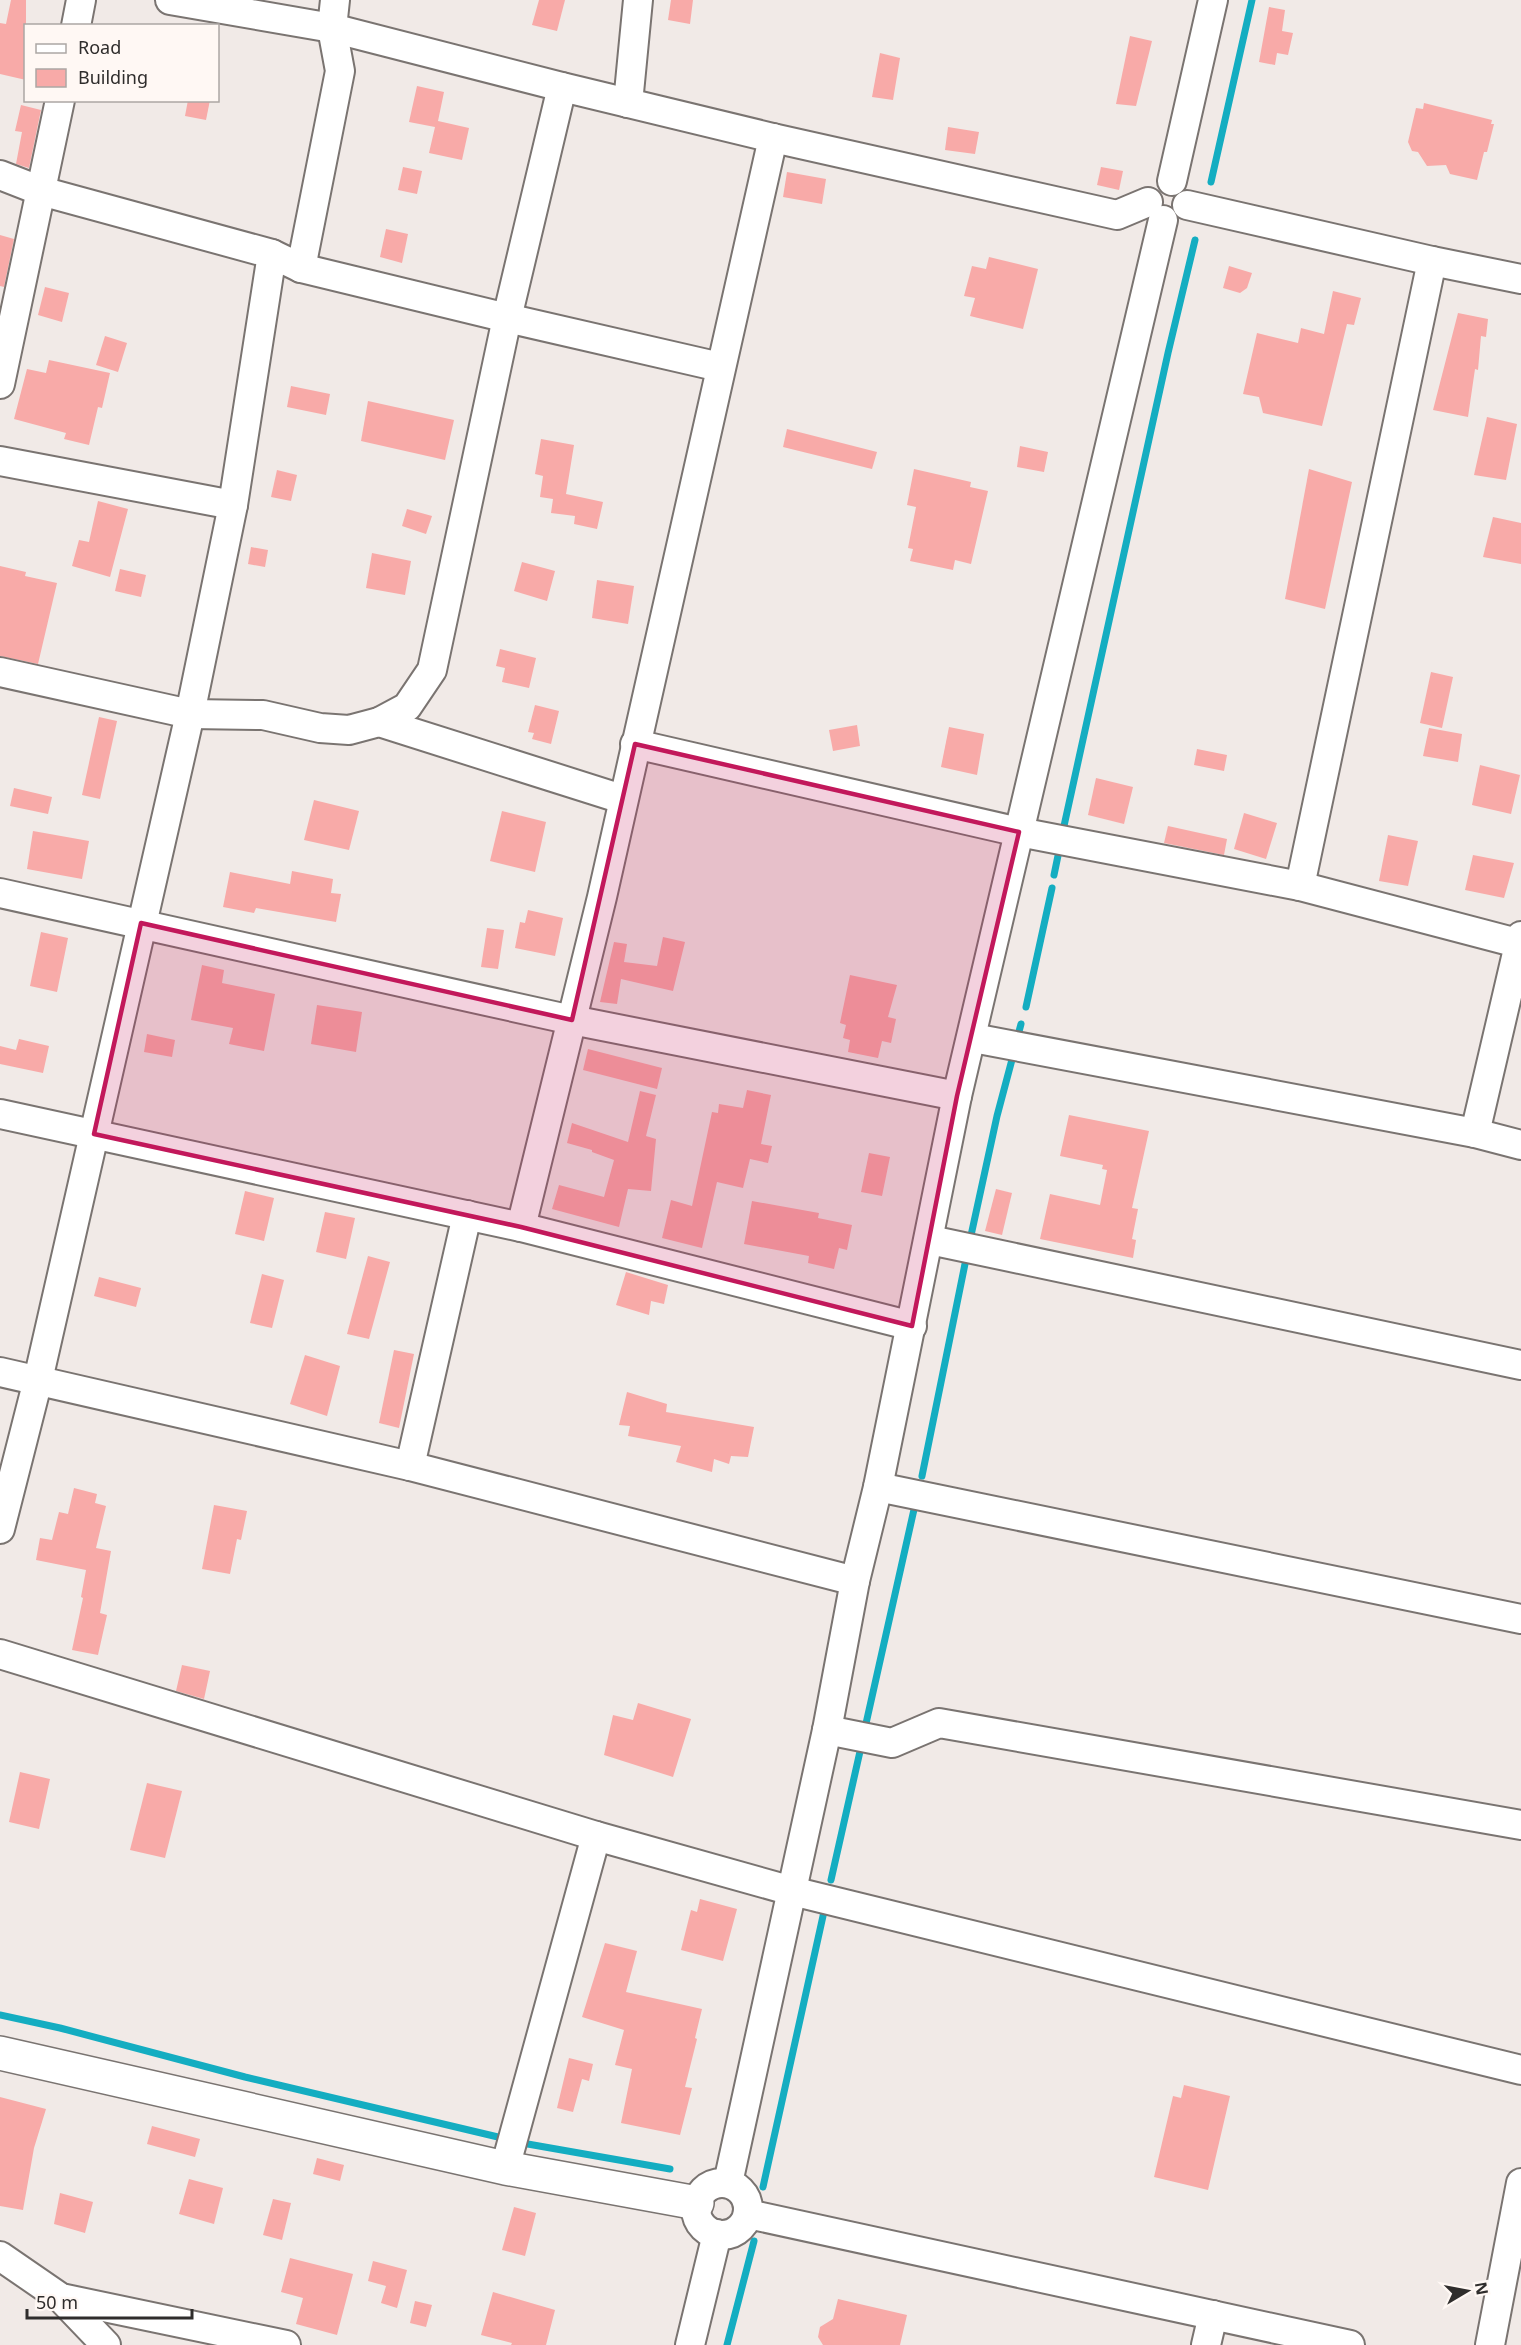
<svg xmlns="http://www.w3.org/2000/svg" width="1521" height="2345" viewBox="0 0 1521 2345" font-family="'Noto Sans',sans-serif">
  <style>
    .lines { fill: none; stroke-linecap: round; stroke-linejoin: round }
    .stream { stroke: #14adc1; stroke-width: 7 }
    .building { fill: #f8aaa8 }
    .minor-casing { stroke: #7a7471; stroke-width: 32 }
    .major-casing { stroke: #7a7471; stroke-width: 36 }
    .minor { stroke: #fff; stroke-width: 28 }
    .major { stroke: #fff; stroke-width: 33 }
    .marked { fill: #c2185b; fill-opacity: 0.2; stroke: #c2185b; stroke-width: 4.5; stroke-linejoin: round }
  </style>
  <rect width="100%" height="100%" fill="#f1eae7"/>
  <g class="lines">
    <!-- stream -->
    <g class="stream">
      <path d="M1211 182 1252 0"/>
      <path d="M1062 835 1168 353 1195 240"/>
      <path d="M1054 875 1060 846"/>
      <path d="M1026 1007 1052 888"/>
      <path d="M1017 1039 1021 1024"/>
      <path d="M970 1240 997 1116 1014 1052"/>
      <path d="M922 1476 966 1259"/>
      <path d="M865 1728 915 1505"/>
      <path d="M831 1880 861 1747"/>
      <path d="M0 2015 60 2028 245 2077 498 2137"/>
      <path d="M522 2143 670 2169"/>
      <path d="M763 2187 825 1907"/>
      <path d="M727 2345 754 2241"/>
    </g>
  </g>
  <!-- building -->
  <g class="building">
    <path d="M11 0H26V80L0 74V23L6 24Z"/>
    <path d="M539 0H565L557 31 532 25Z"/>
    <path d="M671 0H693L690 24 668 20Z"/>
    <path d="M1269 7 1285 10 1282 31 1293 33 1288 55 1277 53 1275 65 1259 62Z"/>
    <path d="M1130 36 1152 41 1136 106 1116 104Z"/>
    <path d="M880 53 900 58 893 100 872 97Z"/>
    <path d="M417 86 444 92 438 121 469 128 462 160 429 153 435 127 409 122Z"/>
    <path d="M188 100H210L206 120 185 116Z"/>
    <path d="M1424 103 1492 120 1491 124H1494L1487 152H1484L1477 180 1450 174 1446 165 1427 166 1418 152 1412 151 1408 142 1416 108 1423 109Z"/>
    <path d="M21 105 41 110 29 168 16 164 22 132 15 131Z"/>
    <path d="M948 127 979 132 975 154 945 150Z"/>
    <path d="M403 167 422 171 417 194 398 190Z"/>
    <path d="M1101 167 1123 171 1119 190 1097 185Z"/>
    <path d="M787 172 826 179 822 204 783 197Z"/>
    <path d="M386 229 408 234 402 263 380 257Z"/>
    <path d="M0 235 14 239 4 287 0 286Z"/>
    <path d="M989 257 1038 269 1023 329 970 316 975 298 964 296 972 266 986 269Z"/>
    <path d="M1229 266 1252 273 1247 288 1240 293 1223 288Z"/>
    <path d="M45 287 69 293 62 322 38 315Z"/>
    <path d="M1333 291 1361 298 1354 325 1347 324 1322 426 1263 413 1259 397 1243 394 1257 333 1298 343 1301 328 1324 334Z"/>
    <path d="M1458 313 1488 319 1486 337 1481 336 1478 370 1475 369 1468 417 1433 410Z"/>
    <path d="M105 336 127 343 118 372 96 365Z"/>
    <path d="M49 360 110 373 102 408 98 407 89 445 64 439 66 433 14 419 27 369 46 373Z"/>
    <path d="M291 386 330 394 326 415 287 407Z"/>
    <path d="M368 401 454 420 445 460 361 441Z"/>
    <path d="M1487 417 1517 424 1506 480 1474 475Z"/>
    <path d="M787 429 877 452 872 469 783 447Z"/>
    <path d="M541 439 574 445 566 494 603 502 597 529 574 524 575 516 551 513 553 499 540 497 543 476 535 474Z"/>
    <path d="M1020 446 1048 452 1044 472 1017 467Z"/>
    <path d="M914 469 971 482 970 487 988 491 971 564 955 560 953 570 910 561 913 549 908 548 916 507 907 505Z"/>
    <path d="M1309 469 1352 482 1325 609 1285 599Z"/>
    <path d="M277 470 297 475 291 501 271 497Z"/>
    <path d="M98 501 128 509 110 577 72 566 79 540 89 542Z"/>
    <path d="M407 509 432 516 426 534 402 526Z"/>
    <path d="M1493 517 1521 523V564L1483 557Z"/>
    <path d="M251 547 268 550 265 567 248 564Z"/>
    <path d="M372 553 411 561 405 595 366 588Z"/>
    <path d="M522 562 555 571 547 601 514 591Z"/>
    <path d="M0 566 26 572 25 576 57 583 38 664 0 656Z"/>
    <path d="M120 569 146 575 141 597 115 591Z"/>
    <path d="M597 580 634 586 628 624 592 618Z"/>
    <path d="M500 649 536 658 529 688 502 682 505 668 496 666Z"/>
    <path d="M1431 672 1453 677 1442 728 1420 723Z"/>
    <path d="M535 705 559 711 551 744 532 739 534 733 528 732Z"/>
    <path d="M99 717 117 721 100 799 82 795Z"/>
    <path d="M857 725 860 746 833 751 829 730Z"/>
    <path d="M949 727 984 734 977 775 941 767Z"/>
    <path d="M1429 728 1462 734 1458 762 1423 756Z"/>
    <path d="M1197 749 1227 755 1224 771 1194 765Z"/>
    <path d="M1480 765 1520 775 1511 814 1472 805Z"/>
    <path d="M1096 778 1133 787 1124 824 1088 815Z"/>
    <path d="M14 788 52 797 48 814 10 806Z"/>
    <path d="M314 800 359 811 349 850 304 840Z"/>
    <path d="M502 811 546 822 535 872 490 861Z"/>
    <path d="M1244 813 1277 823 1266 859 1234 849Z"/>
    <path d="M1168 826 1227 839 1224 855 1164 843Z"/>
    <path d="M33 831 89 841 82 879 27 869Z"/>
    <path d="M1388 835 1418 841 1408 886 1379 881Z"/>
    <path d="M1473 855 1514 863 1504 898 1465 890Z"/>
    <path d="M292 871 333 879 331 893 341 894 336 922 256 908 254 913 223 907 230 872 290 884Z"/>
    <path d="M528 910 563 918 555 956 515 948 520 922 525 923Z"/>
    <path d="M487 928 504 930 498 969 481 967Z"/>
    <path d="M41 932 68 938 57 992 30 986Z"/>
    <path d="M663 937 685 942 673 991 621 979 617 1004 600 1002 614 942 627 944 624 962 657 966Z"/>
    <path d="M202 965 224 970 222 983 275 994 264 1051 229 1044 233 1028 191 1020Z"/>
    <path d="M850 975 897 985 888 1017 896 1019 891 1043 882 1041 878 1058 848 1052 850 1040 843 1038 846 1025 840 1023Z"/>
    <path d="M317 1005 362 1012 356 1052 311 1044Z"/>
    <path d="M147 1034 175 1040 172 1057 144 1052Z"/>
    <path d="M19 1039 49 1046 43 1073 0 1064V1046L16 1050Z"/>
    <path d="M588 1049 662 1068 657 1089 583 1070Z"/>
    <path d="M747 1090 771 1095 761 1144 772 1146 768 1163 750 1159 743 1188 717 1182 702 1248 662 1238 671 1200 692 1206 712 1112 718 1113 719 1104 743 1108Z"/>
    <path d="M640 1091 656 1095 646 1136 656 1139 651 1191 628 1189 619 1227 552 1209 559 1185 604 1197 614 1160 592 1152V1150L567 1143 572 1123 628 1142Z"/>
    <path d="M1069 1115 1149 1131 1132 1208 1138 1209 1132 1239 1136 1240 1133 1258 1040 1239 1050 1194 1100 1205 1107 1170 1102 1169 1103 1165 1060 1156Z"/>
    <path d="M869 1153 890 1157 882 1196 861 1192Z"/>
    <path d="M996 1189 1012 1193 1002 1235 985 1231Z"/>
    <path d="M245 1191 274 1198 264 1241 235 1234Z"/>
    <path d="M752 1201 819 1213 818 1218 852 1225 847 1250 839 1248 834 1269 808 1263 809 1256 744 1244Z"/>
    <path d="M325 1212 355 1218 346 1259 316 1252Z"/>
    <path d="M368 1256 390 1262 369 1339 347 1334Z"/>
    <path d="M626 1272 668 1285 664 1304 651 1301 649 1315 616 1305Z"/>
    <path d="M262 1274 284 1280 272 1328 250 1323Z"/>
    <path d="M99 1277 141 1288 136 1307 94 1296Z"/>
    <path d="M394 1350 414 1354 399 1428 379 1423Z"/>
    <path d="M305 1355 340 1366 327 1416 290 1404Z"/>
    <path d="M627 1392 667 1404 666 1412 754 1427 748 1457 731 1456 729 1464 714 1459 712 1472 676 1462 681 1446 628 1436 630 1426 619 1425Z"/>
    <path d="M74 1488 97 1494 95 1503 106 1506 96 1548 111 1551 100 1613 107 1615 98 1655 72 1650 83 1598 81 1597 86 1570 36 1560 40 1538 52 1540 59 1512 68 1514Z"/>
    <path d="M214 1505 247 1511 241 1540 237 1539 230 1574 202 1569Z"/>
    <path d="M182 1665 210 1671 204 1699 176 1691Z"/>
    <path d="M638 1703 691 1719 673 1777 604 1755 613 1715 633 1720Z"/>
    <path d="M20 1772 50 1779 39 1829 9 1822Z"/>
    <path d="M147 1783 182 1791 165 1858 130 1850Z"/>
    <path d="M700 1899 737 1909 723 1961 681 1950 691 1910 697 1912Z"/>
    <path d="M605 1943 637 1951 626 1992 702 2009 695 2038 697 2039 685 2087 692 2088 680 2135 621 2123 632 2069 615 2065 624 2030 582 2017Z"/>
    <path d="M569 2058 593 2064 589 2081 582 2079 573 2112 557 2108Z"/>
    <path d="M1184 2085 1230 2096 1208 2190 1154 2177 1173 2096 1181 2098Z"/>
    <path d="M0 2097 46 2109 34 2148 23 2210 0 2206Z"/>
    <path d="M152 2126 200 2139 195 2157 147 2144Z"/>
    <path d="M317 2158 344 2165 340 2181 313 2174Z"/>
    <path d="M189 2179 223 2188 214 2224 179 2214Z"/>
    <path d="M60 2193 93 2202 85 2233 54 2224Z"/>
    <path d="M273 2199 291 2203 282 2240 263 2235Z"/>
    <path d="M514 2207 536 2213 525 2256 502 2250Z"/>
    <path d="M290 2258 353 2274 337 2335 296 2324 303 2298 281 2292Z"/>
    <path d="M373 2261 407 2270 397 2308 381 2303 386 2286 368 2281Z"/>
    <path d="M493 2292 555 2310 546 2345H511L512 2343 481 2335Z"/>
    <path d="M838 2299 907 2315 900 2345H823L818 2337 820 2327 833 2319Z"/>
    <path d="M415 2301 432 2305 426 2327 410 2323Z"/>
  </g>
  <g class="lines">
    <defs>
      <g id="minor">
        <path d="M170 0 332 28 562 87 773 138 1117 215 1148 202"/>
        <path d="M76 26 81 0"/>
        <path d="M628 103 638 0"/>
        <path d="M0 175 41 191 272 254 301 268 507 318 720 367"/>
        <path d="M1172 181 1213 0"/>
        <path d="M1187 205 1432 261 1521 279"/>
        <path d="M301 268 340 71 332 28 335 0"/>
        <path d="M0 384 60 100"/>
        <path d="M0 461 233 505"/>
        <path d="M0 672 190 714 263 715 320 728 349 730 379 722 622 799"/>
        <path d="M379 722 407 707 432 670 507 318 562 87"/>
        <path d="M635 744 1019 832 1300 886 1521 944"/>
        <path d="M1300 886 1432 261"/>
        <path d="M0 893 572 1020 957 1096"/>
        <path d="M973 1038 1475 1133 1521 1145"/>
        <path d="M0 1114 521 1227 912 1326"/>
        <path d="M1475 1133 1521 936"/>
        <path d="M521 1227 602 897 773 138"/>
        <path d="M930 1240 1521 1365"/>
        <path d="M0 1372 410 1466 855 1581"/>
        <path d="M410 1466 467 1215"/>
        <path d="M878 1487 1521 1619"/>
        <path d="M0 1529 38 1380 190 714 233 505 272 254"/>
        <path d="M0 1654 596 1836 792 1891 1521 2070"/>
        <path d="M827 1730 892 1743 939 1723 1521 1825"/>
        <path d="M505 2168 596 1836"/>
        <path d="M728 2183 827 1730 855 1581 878 1487 957 1096 1163 220"/>
        <circle cx="722" cy="2209" r="26"/>
        <path d="M748 2214 1350 2345"/>
        <path d="M0 2256 61 2298 286 2345"/>
        <path d="M61 2298 106 2345"/>
        <path d="M690 2345 717 2234"/>
        <path d="M1206 2345 1213 2315"/>
        <path d="M1490 2345 1521 2183"/>
      </g>
      <path id="major" d="M0 2053 505 2168 697 2203"/>
    </defs>
    <!-- minor casing -->
    <use href="#minor" class="minor-casing"/>
    <!-- major casing -->
    <use href="#major" class="major-casing"/>
    <!-- minor -->
    <use href="#minor" class="minor"/>
    <!-- major -->
    <use href="#major" class="major"/>
  </g>
  <!-- marked area -->
  <path class="marked" d="M635 744 1019 832 957 1096 912 1326 521 1227 94 1134 141 923 572 1020Z"/>
  <!-- legend -->
  <rect x="24" y="24" width="195" height="78" fill="#fff8f4" stroke="#aca7a4" stroke-width="1.5"/>
  <rect x="36" y="44" width="30" height="9" fill="#ffffff" stroke="#aca7a4" stroke-width="1.5"/>
  <text x="78" y="54" font-size="18" fill="#2f2d2c">Road</text>
  <rect x="36" y="69" width="30" height="18" fill="#f8aaa8" stroke="#aca7a4" stroke-width="1.5"/>
  <text x="78" y="84" font-size="18" fill="#2f2d2c">Building</text>
  <!-- north arrow -->
  <g transform="translate(1467 2291) rotate(80)" stroke="#fff8f4" stroke-width="4.5" paint-order="stroke">
  <path d="M0-4.5L10 22L0 15L-10 22Z" fill="#2f2d2c"/>
  <text y="-9" font-size="16" font-weight="bold" text-anchor="middle" fill="#2f2d2c">N</text>
  </g>
  <!-- scale -->
  <path d="M27 2309v9h165v-9" fill="none" stroke="#2f2d2c" stroke-width="3"/>
  <text x="36" y="2309" font-size="18" fill="#2f2d2c" stroke="#fff8f4" stroke-width="4.5" paint-order="stroke">50 m</text>
</svg>
